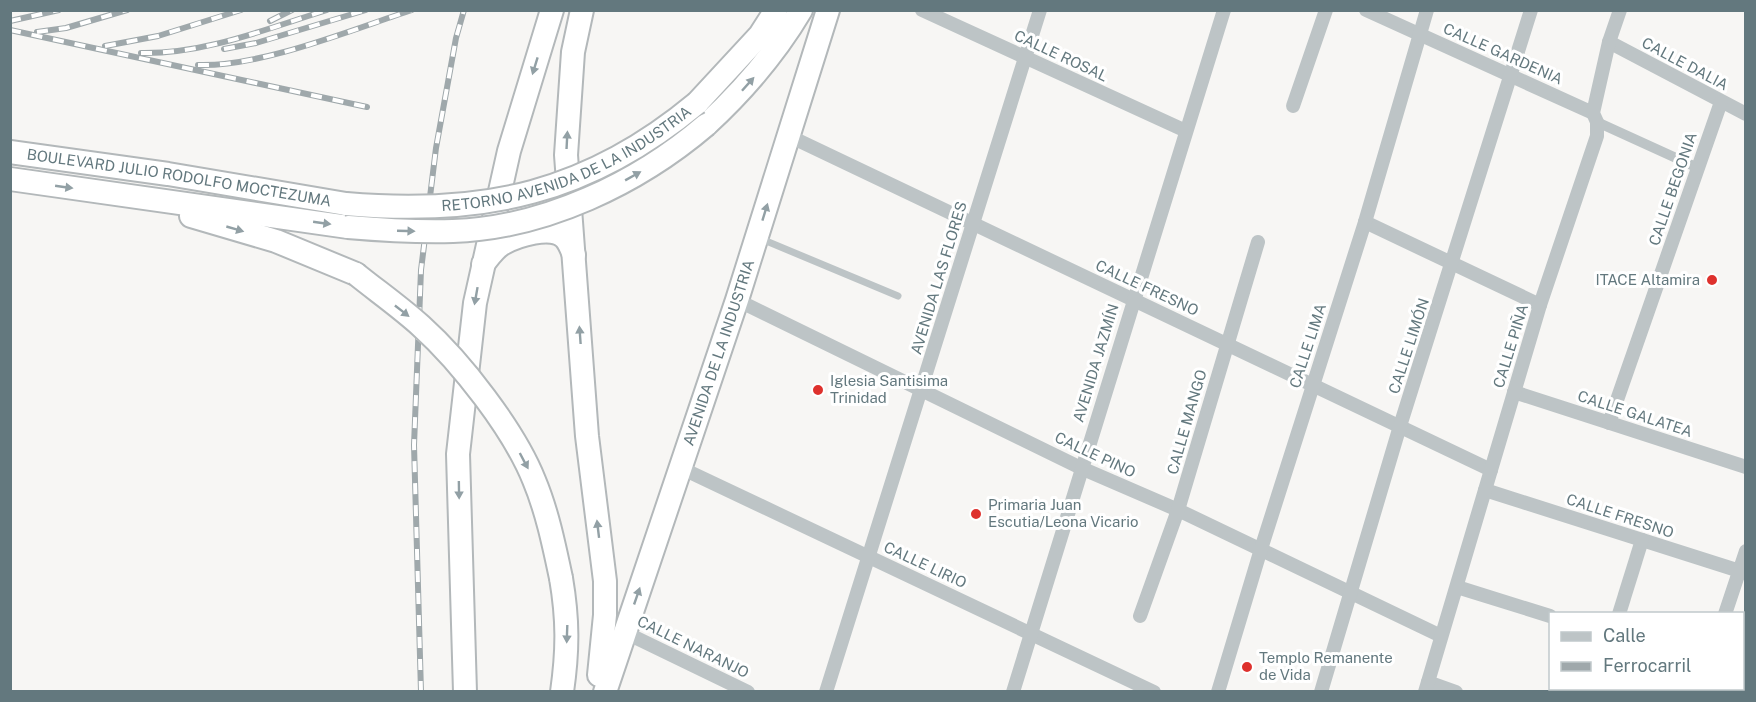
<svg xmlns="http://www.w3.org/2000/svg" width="1756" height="702" viewBox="0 0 1756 702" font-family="'Public Sans',sans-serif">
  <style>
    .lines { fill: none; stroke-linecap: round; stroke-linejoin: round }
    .trunk-casing { stroke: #b3b8ba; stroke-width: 26 }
    .service { stroke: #bdc4c6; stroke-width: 7 }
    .pedestrian { stroke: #bdc4c6; stroke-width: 10 }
    .minor { stroke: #bdc4c6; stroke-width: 14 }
    .trunk { stroke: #fff; stroke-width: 22 }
    .rail-casing { stroke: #9fa8ab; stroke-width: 6 }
    .rail { stroke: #fff; stroke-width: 4; stroke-dasharray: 11; stroke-linecap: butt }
    .trunk-bridge-casing { stroke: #b3b8ba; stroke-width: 26; stroke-linecap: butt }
    .trunk-bridge { stroke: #fff; stroke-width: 22 }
    .oneway { fill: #92a0a5 }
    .poi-dot { fill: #de312d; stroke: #fff; stroke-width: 2 }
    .labels { text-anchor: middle; stroke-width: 6; stroke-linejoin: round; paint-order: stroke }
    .street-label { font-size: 15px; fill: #63787e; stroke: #fff }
    .poi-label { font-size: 15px; fill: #63787e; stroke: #fff; text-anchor: start }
  </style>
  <rect width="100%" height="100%" fill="#f7f6f4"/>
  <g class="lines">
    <defs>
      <g id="trunk">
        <path d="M582 10 573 52 566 155 587 436 605 581V615L599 675"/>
        <path d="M697 103 760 35 776 10"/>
        <path d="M706 125C744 90 775 54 801 10"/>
        <path id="s1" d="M10 152 168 174 346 204"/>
        <path d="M10 179 348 227"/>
        <path d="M191 216 276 241 356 274"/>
        <path d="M483 264C489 257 494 249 502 244 516 236 552 224 565 238 569 242 572 250 574 255"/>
        <path d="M561 578C568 619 568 650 562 692"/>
        <path d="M465 692 458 454 475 303 509 151 552 10"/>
        <path id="s2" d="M605 692 737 300 828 10"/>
      </g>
    </defs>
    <!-- trunk casing -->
    <use href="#trunk" class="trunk-casing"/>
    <!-- service -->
    <path class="service" d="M759 238 898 296"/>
    <!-- pedestrian -->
    <path class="pedestrian" d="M1597 122 1698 168"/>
    <!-- minor -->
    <g class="minor">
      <path d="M922 10 1186 131"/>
      <path d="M1366 10 1593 113"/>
      <path d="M1609 42 1746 114"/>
      <path d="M1293 106 1326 10"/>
      <path d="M789 136 1491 470"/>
      <path d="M1365 222 1540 305"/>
      <path d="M737 300 1081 468 1178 510 1441 636"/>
      <path d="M1514 392 1746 467"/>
      <path d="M1609 423 1721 102"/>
      <path d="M681 468 1154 692"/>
      <path d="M1485 490 1746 573"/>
      <path d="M1457 587 1550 616"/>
      <path d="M1619 614 1642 540"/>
      <path d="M1725 614 1746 551"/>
      <path d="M1140 616 1178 510 1258 242"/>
      <path d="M624 632 748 692"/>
      <path d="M1742 680 1746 681"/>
      <path d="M1428 682 1456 692"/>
      <path d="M826 692 1040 10"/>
      <path d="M1013 692 1224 10"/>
      <path d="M1218 692 1261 549 1365 222 1427 10"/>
      <path d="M1321 692 1400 426 1531 10"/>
      <path d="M1425 692 1540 305 1597 136V122L1593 113 1609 42 1620 10"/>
      <path d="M1699 692 1700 688"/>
    </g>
    <!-- trunk -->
    <use href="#trunk" class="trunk"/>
    <defs>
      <g id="rail">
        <path d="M10 21 59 10"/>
        <path d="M270 21 292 10"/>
        <path d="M10 30 367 107"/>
        <path d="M37 32 66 28 127 10"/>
        <path d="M105 46 158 36 241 10"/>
        <path d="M224 49 256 43 366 10"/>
        <path d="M141 53C205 54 266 29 327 10"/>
        <path d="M198 65C261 67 351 30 412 10"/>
        <path d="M421 692 414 445 421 270 436 148 456 38 464 10"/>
      </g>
    </defs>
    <!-- rail casing -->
    <use href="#rail" class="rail-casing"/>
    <!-- rail -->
    <use href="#rail" class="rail"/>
    <defs>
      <g id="trunk-bridge">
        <path id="s3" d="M346 204C484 216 589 193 697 103"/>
        <path d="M348 227C383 230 418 232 453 231 545 228 638 183 706 125"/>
        <path d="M356 274C377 291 400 307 421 326 461 362 514 430 534 480 547 511 554 545 561 578"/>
      </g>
    </defs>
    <!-- trunk-bridge casing -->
    <use href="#trunk-bridge" class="trunk-bridge-casing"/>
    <!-- trunk-bridge -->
    <use href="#trunk-bridge" class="trunk-bridge"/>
  </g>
  <!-- one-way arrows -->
  <defs><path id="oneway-solid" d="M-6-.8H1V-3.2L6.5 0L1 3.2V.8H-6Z" transform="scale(1.5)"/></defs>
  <g class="oneway">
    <use href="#oneway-solid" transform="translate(535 66) rotate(107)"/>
    <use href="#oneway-solid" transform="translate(748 84) rotate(-48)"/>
    <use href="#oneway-solid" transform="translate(567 140) rotate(-87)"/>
    <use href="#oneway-solid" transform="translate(633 176) rotate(-29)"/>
    <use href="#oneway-solid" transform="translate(64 187) rotate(8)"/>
    <use href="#oneway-solid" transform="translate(765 212) rotate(-73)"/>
    <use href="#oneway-solid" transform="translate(322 223) rotate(8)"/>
    <use href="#oneway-solid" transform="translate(235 229) rotate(16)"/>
    <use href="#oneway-solid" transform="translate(406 231) rotate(2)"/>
    <use href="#oneway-solid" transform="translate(476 296) rotate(100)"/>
    <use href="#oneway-solid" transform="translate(402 311) rotate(38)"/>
    <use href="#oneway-solid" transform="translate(580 335) rotate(-94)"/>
    <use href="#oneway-solid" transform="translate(524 461) rotate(62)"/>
    <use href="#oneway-solid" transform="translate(459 490) rotate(89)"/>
    <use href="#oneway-solid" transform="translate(598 529) rotate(-97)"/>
    <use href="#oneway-solid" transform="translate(637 596) rotate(-71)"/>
    <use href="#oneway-solid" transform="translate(567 634) rotate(92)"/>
  </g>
  <!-- markers -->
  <g class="poi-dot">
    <circle cx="1712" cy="280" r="6"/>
    <circle cx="818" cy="390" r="6"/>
    <circle cx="976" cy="514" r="6"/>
    <circle cx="1247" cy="667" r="6"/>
  </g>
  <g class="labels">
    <!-- street labels -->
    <g class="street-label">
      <text transform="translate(1503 54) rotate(24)" y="5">CALLE GARDENIA</text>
      <text transform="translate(1061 56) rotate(25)" y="5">CALLE ROSAL</text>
      <text transform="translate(1685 64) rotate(28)" y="5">CALLE DALIA</text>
      <text dy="5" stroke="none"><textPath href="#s3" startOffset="231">RETORNO AVENIDA DE LA INDUSTRIA</textPath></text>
      <text dy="5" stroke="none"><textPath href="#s1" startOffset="171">BOULEVARD JULIO RODOLFO MOCTEZUMA</textPath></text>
      <text transform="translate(1673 189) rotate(-71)" y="5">CALLE BEGONIA</text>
      <text transform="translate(939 278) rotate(-73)" y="5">AVENIDA LAS FLORES</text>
      <text transform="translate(1147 288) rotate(25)" y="5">CALLE FRESNO</text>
      <text transform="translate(1308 346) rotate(-72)" y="5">CALLE LIMA</text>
      <text transform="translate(1409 346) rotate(-72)" y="5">CALLE LIMÓN</text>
      <text transform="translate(1511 346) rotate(-73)" y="5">CALLE PIÑA</text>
      <text dy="5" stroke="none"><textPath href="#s2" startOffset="358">AVENIDA DE LA INDUSTRIA</textPath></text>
      <text transform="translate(1096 363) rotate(-73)" y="5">AVENIDA JAZMÍN</text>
      <text transform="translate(1635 414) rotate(18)" y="5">CALLE GALATEA</text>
      <text transform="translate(1187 422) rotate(-74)" y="5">CALLE MANGO</text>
      <text transform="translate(1095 455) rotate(25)" y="5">CALLE PINO</text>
      <text transform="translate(1620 516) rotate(18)" y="5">CALLE FRESNO</text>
      <text transform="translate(925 565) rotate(25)" y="5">CALLE LIRIO</text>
      <text transform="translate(693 647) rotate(26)" y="5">CALLE NARANJO</text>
    </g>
    <!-- poi labels -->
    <g class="poi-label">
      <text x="1700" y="285" text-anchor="end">ITACE Altamira</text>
      <text x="830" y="386">Iglesia Santisima<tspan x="830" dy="17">Trinidad</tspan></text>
      <text x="988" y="510">Primaria Juan<tspan x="988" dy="17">Escutia/Leona Vicario</tspan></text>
      <text x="1259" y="663">Templo Remanente<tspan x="1259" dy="17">de Vida</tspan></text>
    </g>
  </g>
  <!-- border -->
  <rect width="1756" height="702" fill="none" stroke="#63787e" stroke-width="24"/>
  <!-- legend -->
  <rect x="1549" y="612" width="195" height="78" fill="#ffffff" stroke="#c1c9cb" stroke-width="1.5"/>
  <rect x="1561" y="632" width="30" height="9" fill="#bdc4c6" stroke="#c1c9cb" stroke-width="1.5"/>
  <text x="1603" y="642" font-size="18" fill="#63787e">Calle</text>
  <rect x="1561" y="662" width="30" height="9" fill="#9fa8ab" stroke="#c1c9cb" stroke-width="1.5"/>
  <text x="1603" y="672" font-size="18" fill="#63787e">Ferrocarril</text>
</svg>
